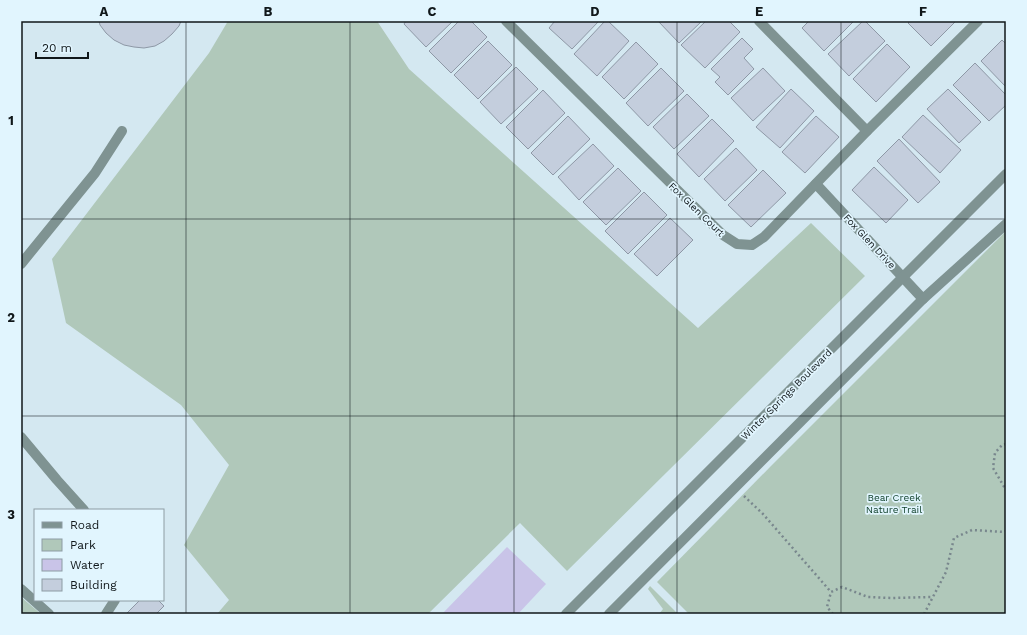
<svg xmlns="http://www.w3.org/2000/svg" width="1027" height="635" viewBox="0 0 1027 635" font-family="'Work Sans',sans-serif">
  <style>
    .green { fill: #b0c8ba }
    .water { fill: #c9c4e8 }
    .building { fill: #c4cedd; stroke: #8e98a6 }
    .lines { fill: none; stroke-linecap: round; stroke-linejoin: round }
    .path { stroke: #79878d; stroke-width: 2.5; stroke-dasharray: 2 3; stroke-linecap: butt }
    .service { stroke: #7f9392; stroke-width: 10 }
    .minor { stroke: #7f9392; stroke-width: 10 }
    .tertiary { stroke: #7f9392; stroke-width: 10 }
    .grid { fill: none; stroke: #10171a; stroke-width: 1; stroke-opacity: 0.55 }
    .labels { text-anchor: middle; stroke-width: 3.5; stroke-linejoin: round; paint-order: stroke }
    .street-label { font-size: 10px; fill: #10171a; stroke: #e1f5fe }
    .park-label { font-size: 10px; fill: #0c3d27; stroke: #e1f5fe }
    .neatline { fill: none; stroke: #10171a; stroke-width: 1.5 }
    .grid-label { font-size: 13px; text-anchor: middle; font-weight: bold; fill: #10171a }
  </style>
  <rect width="100%" height="100%" fill="#d4e8f1"/>
  <!-- green -->
  <g class="green">
    <path d="M228 21H377L409 69 698 328 811 223 865 276 567 571 520 523 428 614H217L229 600 184 545 229 465 181 405 66 323 52 259 209 53Z"/>
    <path d="M1006 231V614H689L657 582 771 466Z"/>
    <path d="M650 586 678 614H659L663 609 648 589Z"/>
    <path d="M21 597 41 614H21Z"/>
  </g>
  <!-- water -->
  <path class="water" d="M507 547 546 584 518 614H442Z"/>
  <!-- building -->
  <g class="building">
    <path d="M99 21H181L179 26 172 34 164 41 155 46 144 48 134 47 124 45 114 40 106 33 100 25Z"/>
    <path d="M406 21H453L426 47 404 24Z"/>
    <path d="M459 21H471L487 37 451 73 429 51Z"/>
    <path d="M555 21H599L572 49 549 28Z"/>
    <path d="M605 21H608L629 41 597 76 574 54Z"/>
    <path d="M658 21H702L679 43Z"/>
    <path d="M706 21H729L740 32 705 68 681 45Z"/>
    <path d="M809 21H854L824 51 802 28Z"/>
    <path d="M863 21H865L885 41 849 76 828 54Z"/>
    <path d="M910 21H956L931 46 908 23Z"/>
    <path d="M742 38 753 49 744 58 754 69 728 95 715 82 720 77 711 69Z"/>
    <path d="M1002 40 1006 44V87L981 61Z"/>
    <path d="M488 41 512 65 478 99 454 75Z"/>
    <path d="M636 42 658 64 624 99 602 77Z"/>
    <path d="M887 44 910 67 876 102 853 79Z"/>
    <path d="M975 63 1006 95V105L989 121 953 85Z"/>
    <path d="M516 67 538 89 501 124 480 102Z"/>
    <path d="M661 68 684 91 648 126 626 103Z"/>
    <path d="M763 68 785 91 753 121 731 98Z"/>
    <path d="M791 89 814 111 780 148 756 127Z"/>
    <path d="M948 89 981 122 959 143 927 109Z"/>
    <path d="M543 90 565 113 528 149 506 127Z"/>
    <path d="M687 94 709 116 674 149 653 127Z"/>
    <path d="M923 115 961 150 940 173 902 137Z"/>
    <path d="M568 116 590 139 553 175 531 153Z"/>
    <path d="M816 116 839 137 805 173 782 152Z"/>
    <path d="M712 119 734 141 699 177 677 154Z"/>
    <path d="M899 139 940 182 918 203 877 161Z"/>
    <path d="M593 144 614 166 579 200 558 177Z"/>
    <path d="M736 148 757 170 725 201 704 179Z"/>
    <path d="M874 167 908 200 886 223 852 190Z"/>
    <path d="M618 168 641 191 606 225 583 202Z"/>
    <path d="M763 170 786 193 751 227 728 205Z"/>
    <path d="M644 192 667 215 628 254 605 231Z"/>
    <path d="M670 218 693 240 657 276 634 254Z"/>
    <path d="M140 600H158L164 606 156 614H126Z"/>
  </g>
  <g class="lines">
    <!-- path -->
    <g class="path">
      <path d="M1006 444 1002 445 995 453 993 468 1006 490"/>
      <path d="M744 496 763 514 831 592"/>
      <path d="M833 614 827 607 831 592 842 587 868 597 892 598 933 597"/>
      <path d="M924 614 946 572 954 538 972 530 1004 532 1006 531"/>
    </g>
    <!-- service -->
    <g class="service">
      <path d="M21 264 95 173 122 131"/>
      <path d="M21 437 57 480 84 510"/>
      <path d="M21 589 49 614"/>
      <path d="M106 614 115 600"/>
    </g>
    <!-- minor -->
    <g class="minor">
      <path d="M506 21 723 235 737 244 752 245 764 237 867 131 978 21"/>
      <path d="M759 21 867 131"/>
      <path d="M816 184 923 299"/>
    </g>
    <!-- tertiary -->
    <g class="tertiary">
      <path d="M566 614 1006 174"/>
      <path d="M609 614 923 299 1006 224"/>
    </g>
  </g>
  <!-- grid -->
  <path class="grid" d="M186 21V614M350 21V614M514 21V614M677 21V614M841 21V614M21 219H1006M21 416H1006"/>
  <g class="labels">
    <!-- street labels -->
    <g class="street-label">
      <text transform="translate(697 209) rotate(44)" y="4">Fox Glen Court</text>
      <text transform="translate(870 241) rotate(47)" y="4">Fox Glen Drive</text>
      <text transform="translate(786 394) rotate(-45)" y="4">Winter Springs Boulevard</text>
    </g>
    <!-- park labels -->
    <g class="park-label">
      <text x="894" y="501">Bear Creek<tspan x="894" dy="12">Nature Trail</tspan></text>
    </g>
  </g>
  <!-- border -->
  <rect width="1027" height="635" fill="none" stroke="#e1f5fe" stroke-width="44"/>
  <!-- legend -->
  <rect x="34" y="509" width="130" height="92" fill="#e1f5fe" stroke="#8d9ca3"/>
  <rect x="42" y="522" width="20" height="6" fill="#7f9392" stroke="#8d9ca3"/>
  <text x="70" y="529" font-size="12" fill="#10171a">Road</text>
  <rect x="42" y="539" width="20" height="12" fill="#b0c8ba" stroke="#8d9ca3"/>
  <text x="70" y="549" font-size="12" fill="#10171a">Park</text>
  <rect x="42" y="559" width="20" height="12" fill="#c9c4e8" stroke="#8d9ca3"/>
  <text x="70" y="569" font-size="12" fill="#10171a">Water</text>
  <rect x="42" y="579" width="20" height="12" fill="#c4cedd" stroke="#8d9ca3"/>
  <text x="70" y="589" font-size="12" fill="#10171a">Building</text>
  <!-- scale -->
  <path d="M36 52v6h52v-6" fill="none" stroke="#10171a" stroke-width="2"/>
  <text x="42" y="52" font-size="12" fill="#10171a" stroke="#e1f5fe" stroke-width="3" paint-order="stroke">20 m</text>
  <rect x="22" y="22" width="983" height="591" class="neatline"/>
  <g class="grid-label">
    <text x="104" y="16">A</text>
    <text x="268" y="16">B</text>
    <text x="432" y="16">C</text>
    <text x="595" y="16">D</text>
    <text x="759" y="16">E</text>
    <text x="923" y="16">F</text>
    <text x="11" y="125">1</text>
    <text x="11" y="322">2</text>
    <text x="11" y="519">3</text>
  </g>
</svg>
